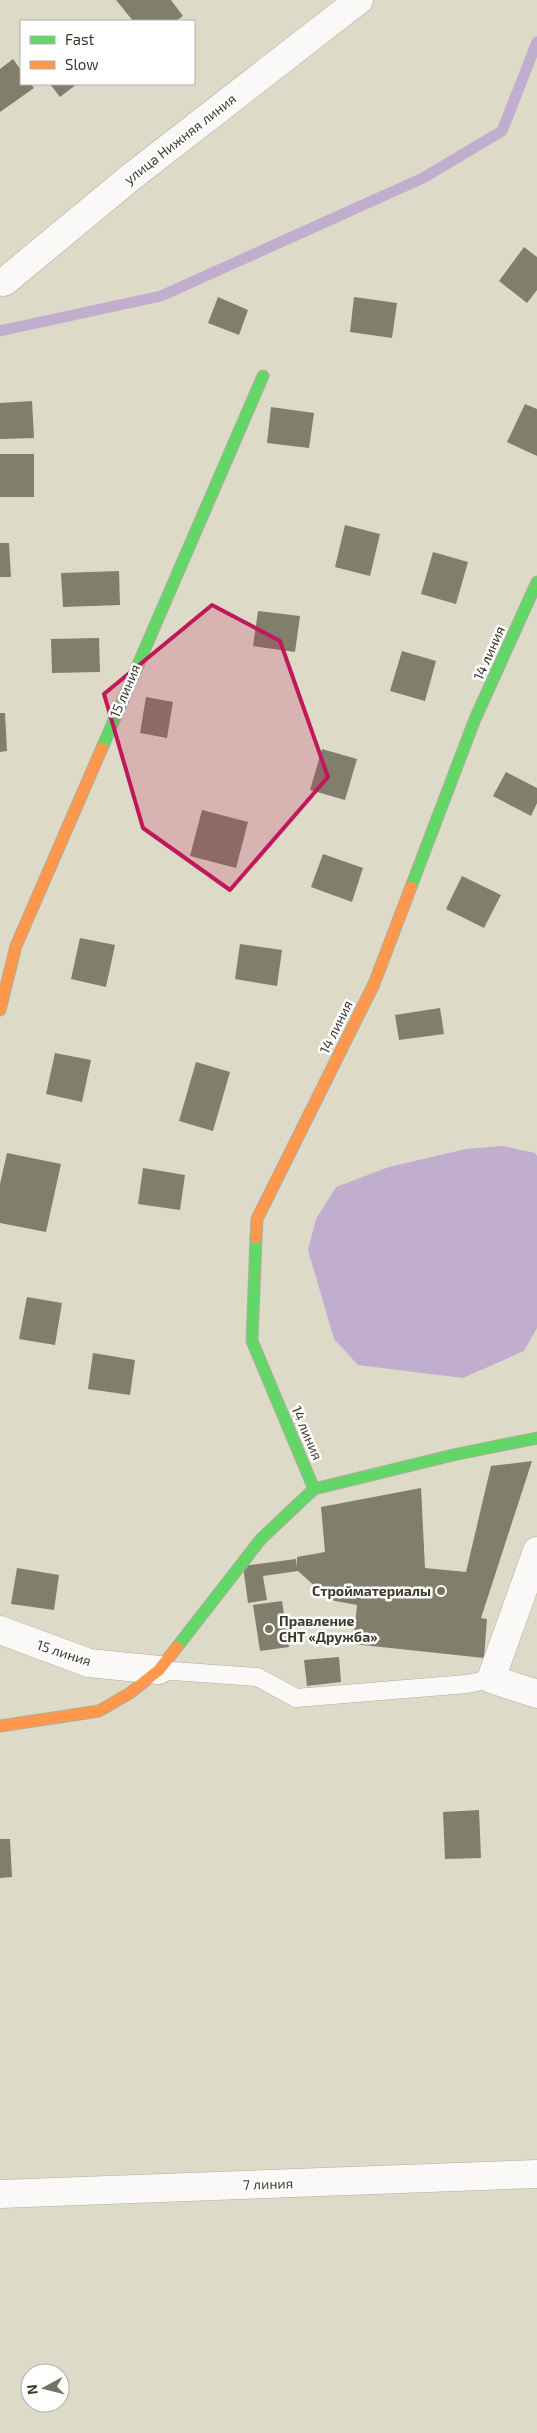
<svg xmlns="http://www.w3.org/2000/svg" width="537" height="2433" viewBox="0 0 537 2433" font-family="'Exo 2',sans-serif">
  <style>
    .water { fill: #c1aecf }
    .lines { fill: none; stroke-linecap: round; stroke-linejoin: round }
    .stream { stroke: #c1aecf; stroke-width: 11 }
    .building { fill: #817e6c }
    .lane-casing { stroke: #b0ad9f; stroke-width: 19 }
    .street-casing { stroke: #b0ad9f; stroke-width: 29 }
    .fast-casing { stroke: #b0ad9f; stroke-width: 13 }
    .slow-casing { stroke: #b0ad9f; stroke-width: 13 }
    .lane { stroke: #faf9f7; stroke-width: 18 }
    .street { stroke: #faf9f7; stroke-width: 28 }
    .fast { stroke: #63d668; stroke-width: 11 }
    .slow { stroke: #ff974d; stroke-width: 11 }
    .marked { fill: #c2185b; fill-opacity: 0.2; stroke: #c2185b; stroke-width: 4; stroke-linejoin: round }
    .poi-dot { fill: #747263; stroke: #fff; stroke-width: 2 }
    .labels { text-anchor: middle; stroke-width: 5; stroke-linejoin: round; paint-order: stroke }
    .street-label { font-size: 14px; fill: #3c3a2d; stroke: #fff }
    .poi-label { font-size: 14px; font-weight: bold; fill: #3c3a2d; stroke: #fff; text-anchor: end }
  </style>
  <rect width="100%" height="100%" fill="#dddac7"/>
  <!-- water -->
  <path class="water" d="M503 1146 535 1153 537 1156V1328L524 1351 463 1378 358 1365 334 1339 308 1250 316 1219 336 1187 389 1167 466 1149Z"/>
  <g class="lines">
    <!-- stream -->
    <path class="stream" d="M0 331 161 296 423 178 502 131 537 42"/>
  </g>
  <!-- building -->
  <g class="building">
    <path d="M116 0H171L183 16 176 21H133Z"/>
    <path d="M13 59 21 70V84H31L34 88 0 112V69Z"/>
    <path d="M50 84H77L60 97Z"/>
    <path d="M524 247 537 257V290L527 303 499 281Z"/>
    <path d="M218 297 248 310 239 335 208 323Z"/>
    <path d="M354 297 397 303 392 338 350 332Z"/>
    <path d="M32 401 34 438 0 439V403Z"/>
    <path d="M525 404 537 409V456L507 442Z"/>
    <path d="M271 407 314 413 309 448 267 443Z"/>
    <rect x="0" y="454" width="34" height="43"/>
    <path d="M345 525 380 534 370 576 335 567Z"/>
    <path d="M0 543H9L11 577H0Z"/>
    <path d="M433 552 468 562 456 604 421 594Z"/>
    <path d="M119 571 120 605 63 607 61 573Z"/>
    <path d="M258 611 300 616 295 652 253 646Z"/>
    <path d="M99 638 100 672 52 673 51 639Z"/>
    <path d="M402 651 436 661 425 701 390 691Z"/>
    <path d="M146 697 173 702 167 738 140 733Z"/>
    <path d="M0 713H5L7 751 0 752Z"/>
    <path d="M322 749 357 759 345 800 310 790Z"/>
    <path d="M506 772 537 788V803L531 816 493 796Z"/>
    <path d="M202 810 248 822 236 868 190 856Z"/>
    <path d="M323 854 363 868 352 902 311 887Z"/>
    <path d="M462 876 501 895 484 928 446 909Z"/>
    <path d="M80 938 115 945 106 987 71 979Z"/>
    <path d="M240 944 282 950 277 986 235 979Z"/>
    <path d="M440 1008 444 1034 399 1040 395 1015Z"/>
    <path d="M55 1053 91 1060 82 1102 46 1094Z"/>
    <path d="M196 1062 230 1072 213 1131 179 1121Z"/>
    <path d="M7 1153 61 1164 46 1232 0 1223V1184Z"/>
    <path d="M143 1168 185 1175 180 1210 138 1204Z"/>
    <path d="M27 1297 62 1303 55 1345 19 1339Z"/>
    <path d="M93 1353 135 1360 130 1395 88 1389Z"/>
    <path d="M532 1461 481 1618 487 1619 484 1658 353 1644 357 1605 330 1600 298 1571 263 1576 267 1600 248 1603 243 1566 296 1559 297 1568V1557L325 1552 321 1507 421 1488 425 1568 466 1572 491 1466Z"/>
    <path d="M17 1568 59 1575 54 1610 11 1604Z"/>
    <path d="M282 1601 289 1647 260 1651 253 1605Z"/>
    <path d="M339 1657 341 1682 307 1686 304 1660Z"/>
    <path d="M479 1810 481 1858 445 1859 443 1812Z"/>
    <path d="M0 1839H10L12 1877 0 1878Z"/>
  </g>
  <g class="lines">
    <defs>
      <path id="lane" d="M159 1670 257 1677 296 1698 467 1684 491 1679"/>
      <g id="street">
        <path d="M4 282 131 177 359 0"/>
        <path d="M537 1551 491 1679 537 1694"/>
        <path d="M0 1630 89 1663 159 1670"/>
        <path d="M0 2194 537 2174"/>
      </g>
      <g id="fast">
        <path d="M102 748 263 376"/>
        <path d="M411 887 475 719 537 582"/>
        <path d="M256 1238 252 1341 314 1489"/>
        <path d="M177 1647 261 1539 314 1489 453 1455 537 1438"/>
      </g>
      <g id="slow">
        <path d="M0 1010 16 946 102 748"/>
        <path d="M256 1238 257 1219 374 984 411 887"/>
        <path d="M0 1726 99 1711 130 1693 159 1670 177 1647"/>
      </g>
    </defs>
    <!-- lane casing -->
    <use href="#lane" class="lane-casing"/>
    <!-- street casing -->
    <use href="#street" class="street-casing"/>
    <!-- fast casing -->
    <use href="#fast" class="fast-casing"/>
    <!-- slow casing -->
    <use href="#slow" class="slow-casing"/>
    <!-- lane -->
    <use href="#lane" class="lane"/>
    <!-- street -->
    <use href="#street" class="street"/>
    <!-- fast -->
    <use href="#fast" class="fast"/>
    <!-- slow -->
    <use href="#slow" class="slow"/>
  </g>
  <!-- marked area -->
  <path class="marked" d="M212 605 280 641 328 777 230 890 143 828 104 694Z"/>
  <!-- markers -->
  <g class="poi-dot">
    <circle cx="441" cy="1591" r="5"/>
    <circle cx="269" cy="1629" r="5"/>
  </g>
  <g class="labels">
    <!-- street labels -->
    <g class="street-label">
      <text transform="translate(180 139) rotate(-38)" y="5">улица Нижняя линия</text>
      <text transform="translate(489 653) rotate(-66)" y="5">14 линия</text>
      <text transform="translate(125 691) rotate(-67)" y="5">15 линия</text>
      <text transform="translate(336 1027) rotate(-64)" y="5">14 линия</text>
      <text transform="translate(307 1433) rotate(67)" y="5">14 линия</text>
      <text transform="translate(64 1653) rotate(18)" y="5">15 линия</text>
      <text transform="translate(268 2184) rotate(-2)" y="5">7 линия</text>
    </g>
    <!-- poi labels -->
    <g class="poi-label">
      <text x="431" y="1596">Стройматериалы</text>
      <text x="279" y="1626" text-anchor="start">Правление<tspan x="279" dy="16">СНТ «Дружба»</tspan></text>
    </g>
  </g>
  <!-- legend -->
  <rect x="20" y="20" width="175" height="65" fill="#ffffff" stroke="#b1b0ab"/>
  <rect x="30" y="36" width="25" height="8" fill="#63d668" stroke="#b1b0ab"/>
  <text x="65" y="45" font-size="15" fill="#3c3a2d">Fast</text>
  <rect x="30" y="61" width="25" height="8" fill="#ff974d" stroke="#b1b0ab"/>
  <text x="65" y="70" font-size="15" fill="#3c3a2d">Slow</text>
  <!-- north arrow -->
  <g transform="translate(45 2388) rotate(263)"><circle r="24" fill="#ffffff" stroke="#b1b0ab"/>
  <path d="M0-4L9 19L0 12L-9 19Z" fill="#747263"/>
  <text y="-8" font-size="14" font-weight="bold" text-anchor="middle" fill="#3c3a2d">N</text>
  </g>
</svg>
